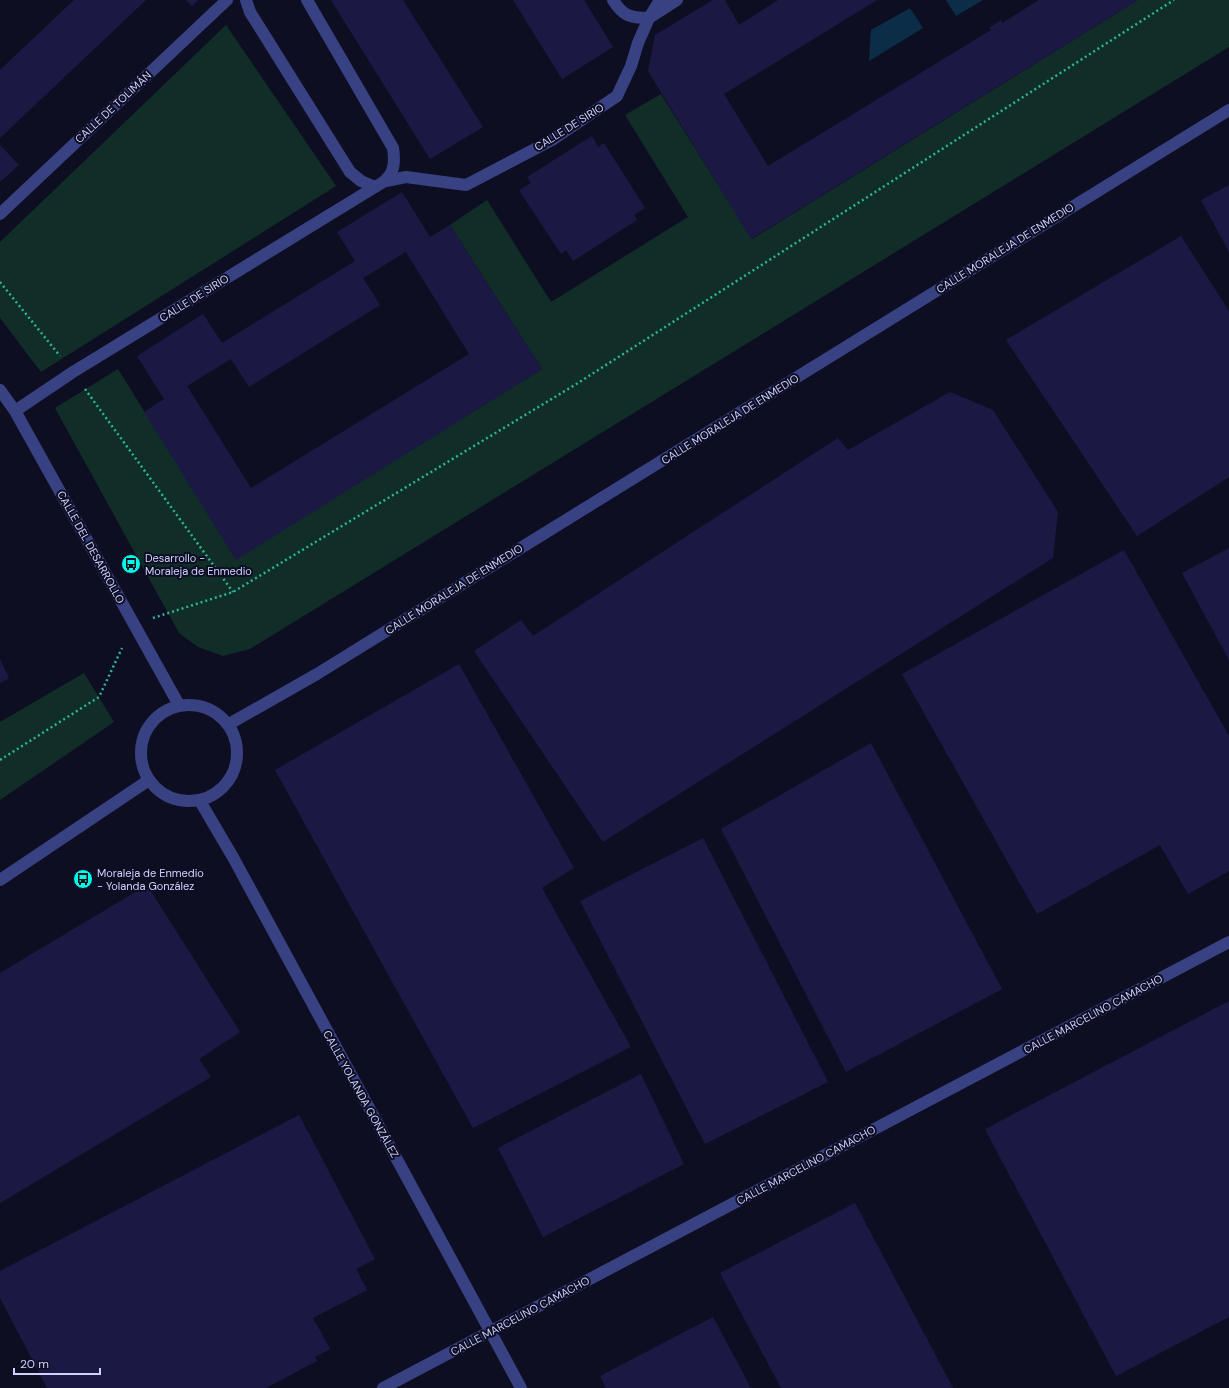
<svg xmlns="http://www.w3.org/2000/svg" width="1229" height="1388" viewBox="0 0 1229 1388" font-family="'DM Sans',sans-serif">
  <style>
    .green { fill: #112d27 }
    .water { fill: #0c2d48 }
    .building { fill: #1b1944; fill-rule: evenodd }
    .lines { fill: none; stroke-linecap: round; stroke-linejoin: round }
    .path { stroke: #2db597; stroke-width: 2.5; stroke-dasharray: 2 3; stroke-linecap: butt }
    .minor { stroke: #384182; stroke-width: 12 }
    .labels { text-anchor: middle; stroke-width: 4; stroke-linejoin: round; paint-order: stroke }
    .street-label { font-size: 11px; fill: #cfd1ff; stroke: #0e0e23 }
    .poi-label { font-size: 11px; fill: #cfd1ff; stroke: #0e0e23; text-anchor: start }
  </style>
  <rect width="100%" height="100%" fill="#0e0e23"/>
  <!-- green -->
  <g class="green">
    <path d="M1138 0H1229V47L250 649 223 656 198 647 179 633 55 408 118 369 236 559 542 369 450 225 487 200 551 302 688 217 625 115 661 94 752 239Z"/>
    <path d="M226 25 336 186 41 372 0 318V242Z"/>
    <path d="M84 673 114 722 0 800V722Z"/>
  </g>
  <!-- water -->
  <g class="water">
    <path d="M946 0H983L956 16Z"/>
    <path d="M910 8 923 28 869 61 871 30Z"/>
  </g>
  <!-- building -->
  <g class="building">
    <path d="M74 0H146L0 138V70Z"/>
    <path d="M186 0H198L192 6Z"/>
    <path d="M331 0H403L483 127 430 159Z"/>
    <path d="M513 0H584L613 47 562 79Z"/>
    <path d="M713 0H725L739 25 778 0H877L724 94 768 166 991 30 989 28 1001 20 1002 23 1039 0H1138L751 239 648 71 655 35Z"/>
    <path d="M592 136 598 147 604 143 645 208 634 215 637 220 573 261 566 250 561 254 519 190 531 183 527 177Z"/>
    <path d="M0 145 19 165 0 182Z"/>
    <path d="M1229 185V252L1201 200Z"/>
    <path d="M402 192 430 237 450 225 542 369 236 560 144 412 164 399 137 356 203 314 222 343 355 261 337 232ZM406 252 469 354 251 488 187 386 231 359 249 387 380 305 363 278Z"/>
    <path d="M1181 236 1229 311V477L1137 536 1006 340Z"/>
    <path d="M950 392 993 410 1058 512 1053 558 603 842 474 651 521 620 533 636 838 438 848 450Z"/>
    <path d="M1229 548V660L1182 573Z"/>
    <path d="M1124 550 1229 736V871L1188 894 1160 845 1037 914 902 674Z"/>
    <path d="M0 659 9 678 0 683Z"/>
    <path d="M459 664 574 868 542 888 631 1047 473 1128 275 770Z"/>
    <path d="M871 743 1002 989 846 1072 721 829Z"/>
    <path d="M703 838 828 1082 705 1144 580 901Z"/>
    <path d="M147 885 240 1032 199 1059 211 1077 0 1203V973Z"/>
    <path d="M1229 1001V1317L1116 1376 985 1129Z"/>
    <path d="M641 1074 684 1164 543 1237 498 1148Z"/>
    <path d="M299 1115 375 1259 356 1269 367 1290 313 1318 330 1349 315 1357 317 1361 266 1388H47L0 1298V1271Z"/>
    <path d="M855 1203 953 1388H781L720 1273Z"/>
    <path d="M713 1317 751 1388H606L600 1376Z"/>
  </g>
  <g class="lines">
    <!-- path -->
    <g class="path">
      <path d="M0 282 60 356"/>
      <path d="M85 389 233 592"/>
      <path d="M153 618 233 592 578 383 1174 0"/>
      <path d="M0 760 99 697 122 648"/>
    </g>
    <!-- minor -->
    <g class="minor">
      <path d="M246 0 250 12 350 172 361 181 375 187C393 178 396 167 393 148L307 0"/>
      <path d="M613 0C623 16 630 18 649 18L660 0"/>
      <path d="M386 181 406 177 466 185 552 140 617 96 631 66 638 43 649 18 677 0"/>
      <path d="M0 214 227 0"/>
      <path d="M0 390 15 411 179 705"/>
      <path d="M15 411 73 372 375 187"/>
      <circle cx="189" cy="753" r="48"/>
      <path d="M229 724 317 674 1229 110"/>
      <path d="M200 801 234 859 521 1388"/>
      <path d="M0 880 149 780"/>
      <path d="M383 1388 1229 942"/>
    </g>
  </g>
  <!-- icons -->
  <defs>
    <symbol id="bus-disc" viewBox="-11 -11 22 22"><circle r="9.5" fill="#00faec" stroke="#0e0e23"/><path d="M-5-6H5V4H4V6H2V4H-2V6H-4V4H-5ZM-3.5-4V0h7V-4ZM-3.5 1.2v1.5H-2V1.2ZM2 1.2v1.5H3.5V1.2Z" fill="#111"/></symbol>
  </defs>
  <g fill-rule="evenodd">
    <use href="#bus-disc" x="120" y="553" width="22" height="22"/>
    <use href="#bus-disc" x="72" y="868" width="22" height="22"/>
  </g>
  <g class="labels">
    <!-- street labels -->
    <g class="street-label">
      <text transform="translate(113 107) rotate(-43)" y="4">CALLE DE TOLIMÁN</text>
      <text transform="translate(569 127) rotate(-32)" y="4">CALLE DE SIRIO</text>
      <text transform="translate(1005 248) rotate(-32)" y="4">CALLE MORALEJA DE ENMEDIO</text>
      <text transform="translate(194 298) rotate(-32)" y="4">CALLE DE SIRIO</text>
      <text transform="translate(730 419) rotate(-32)" y="4">CALLE MORALEJA DE ENMEDIO</text>
      <text transform="translate(91 547) rotate(61)" y="4">CALLE DEL DESARROLLO</text>
      <text transform="translate(454 589) rotate(-32)" y="4">CALLE MORALEJA DE ENMEDIO</text>
      <text transform="translate(1093 1014) rotate(-28)" y="4">CALLE MARCELINO CAMACHO</text>
      <text transform="translate(361 1094) rotate(61)" y="4">CALLE YOLANDA GONZÁLEZ</text>
      <text transform="translate(806 1165) rotate(-28)" y="4">CALLE MARCELINO CAMACHO</text>
      <text transform="translate(520 1316) rotate(-28)" y="4">CALLE MARCELINO CAMACHO</text>
    </g>
    <!-- poi labels -->
    <g class="poi-label">
      <text x="145" y="562">Desarrollo -<tspan x="145" dy="13">Moraleja de Enmedio</tspan></text>
      <text x="97" y="877">Moraleja de Enmedio<tspan x="97" dy="13">- Yolanda González</tspan></text>
    </g>
  </g>
  <!-- scale -->
  <path d="M14 1368v6h86v-6" fill="none" stroke="#cfd1ff" stroke-width="2"/>
  <text x="20" y="1368" font-size="12" fill="#cfd1ff" stroke="#0e0e23" stroke-width="3" paint-order="stroke">20 m</text>
</svg>
